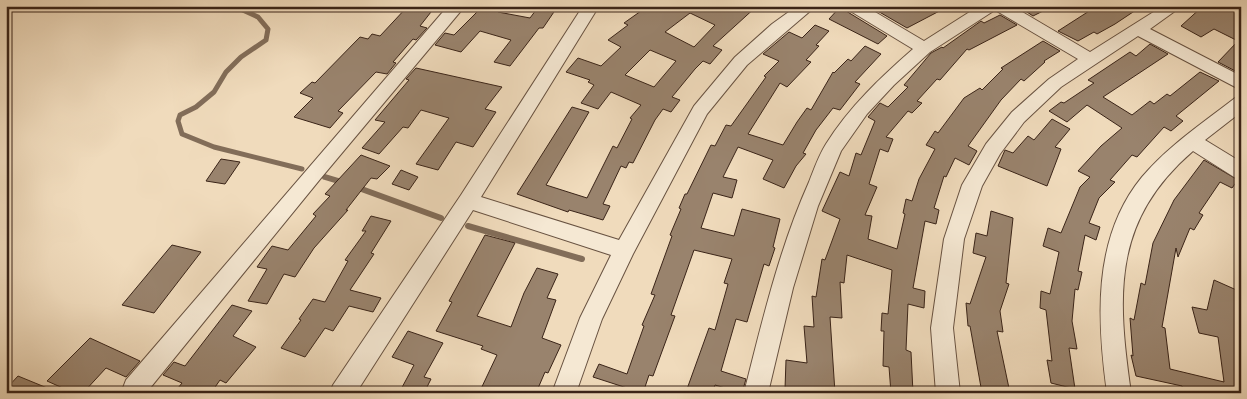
<svg xmlns="http://www.w3.org/2000/svg" width="1247" height="399" viewBox="0 0 1247 399" font-family="'IM FELL French Canon',serif">
  <style>
    .lines { fill: none; stroke-linecap: round; stroke-linejoin: round }
    .stream-far1 { stroke: #826d59; stroke-width: 5 }
    .stream { stroke: #826d59; stroke-width: 6 }
    .building { fill: #99836d; stroke: #3a2418; fill-rule: evenodd }
    .minor-casing { stroke: #685241; stroke-width: 2 }
    .minor { fill: #f5e8d3; fill-rule: evenodd }
  </style>
  <rect width="100%" height="100%" fill="#f0dbbc"/>
  <filter id="stains"><feTurbulence type="fractalNoise" baseFrequency=".004" numOctaves="4"/><feColorMatrix values="0 0 0 0 .2 0 0 0 0 .09 0 0 0 0 .02 0 0 0 .5 -.17"/></filter>
  <radialGradient id="worn" r=".72"><stop offset=".6" stop-color="#630" stop-opacity="0"/><stop offset="1" stop-color="#630" stop-opacity=".3"/></radialGradient>
  <g class="lines">
    <!-- stream-far1 -->
    <path class="stream-far1" d="M234 6 258 17 268 29 266 40 241 57 226 72 214 92 196 107 180 115 178 121 182 134 214 147 302 169"/>
    <!-- stream -->
    <g class="stream">
      <path d="M325 177 345 183"/>
      <path d="M356 187 441 218"/>
      <path d="M468 226 582 259"/>
    </g>
  </g>
  <!-- building -->
  <g class="building">
    <path d="M483 6 500 10 498 12 530 18 539 6H558L543 28H539L510 66 494 62 511 40 480 31 461 52 435 45 445 33 454 35Z"/>
    <path d="M648 6H757L713 46 722 50 710 64 703 61 695 69 672 97 680 100 671 112 663 109 655 120 633 163 629 162 626 168 621 166 603 204 610 206 603 220 569 210 568 212 517 194 572 107 589 112 546 185 587 198 613 146 617 148 632 119 630 118 641 105 611 92 598 109 581 103 594 85 588 82 590 80 566 72 578 58 601 66 621 47 608 40 628 25 624 23ZM690 13 715 25 694 47 665 32ZM650 50 676 61 654 87 625 75Z"/>
    <path d="M841 6 846 11 887 36 878 44 829 19Z"/>
    <path d="M869 6H949L907 28Z"/>
    <path d="M1018 6H1053L1033 16Z"/>
    <path d="M1097 6H1142L1115 24 1097 34 1094 32 1078 41 1058 31Z"/>
    <path d="M1203 6H1227L1241 12V74L1218 62 1238 41 1214 29 1201 37 1181 26Z"/>
    <path d="M407 7 431 12 420 26 427 28 416 40 413 39 393 62 396 63 387 74 376 72 338 111 343 113 330 128 294 117 313 98 300 93 312 82 315 83 360 37 368 39 372 34 380 36Z"/>
    <path d="M1000 15 1017 25 969 50 967 49 940 80 937 79 917 101 922 103 912 113 908 111 886 137 893 139 888 152 880 149 869 184 877 187 865 215 872 216 868 239 897 249 905 214 903 213 906 199 912 201 919 179 935 149 926 145 935 131 938 133 964 98 980 88 982 90 1003 69 1001 68 1043 41 1060 51 1044 61 1045 62 1024 81 1021 79 1001 100 968 146 977 151 969 165 955 158 946 177 944 176 934 208 939 210 936 224 925 221 913 288 925 291 924 308 908 304 906 350 911 352 913 393H891L889 367 883 366 884 331H881L882 313 888 314 892 270 847 255 844 283 840 282 842 318 830 317 835 393H807L785 389 786 360 807 363 804 326 814 327 812 296 816 297 822 259 825 260 840 219 822 211 840 172 849 176 856 153 861 155 875 121 868 117 880 103 888 107 908 87 904 85 931 53 942 47 943 48 981 21 984 23Z"/>
    <path d="M815 25 829 31 816 45 819 46 806 60 811 62 787 87 780 83 748 134 783 145 797 122 807 108 811 110 833 72 834 73 848 59 851 61 865 46 881 54 855 82 860 84 840 110 833 108 816 130 803 153 806 154 796 166 784 188 763 179 773 160 738 147 723 177 737 180 732 198 713 193 701 228 734 236 742 209 780 219 773 247 775 248 769 266 764 264 747 322 736 319 721 371 746 379 742 393 715 385 712 393H696L687 389 709 328 715 330 728 284 724 283 732 259 694 250 671 315 675 316 653 376 649 375 643 393H625L627 388 593 377 599 364 627 374 644 326 642 325 655 295 651 294 672 236 670 235 681 209 679 208 685 194H687L711 145 715 146 726 125 731 126 766 77 764 76 779 61 763 54 789 32 802 38Z"/>
    <path d="M1150 44 1168 54 1103 97 1132 115 1150 101 1154 104 1167 94 1170 96 1200 72 1219 81 1176 116 1183 121 1171 131 1164 127 1137 157 1132 155 1110 180 1115 182 1099 198 1089 223 1100 227 1096 240 1085 235 1078 271 1082 272 1078 290 1075 289 1072 321 1077 349 1069 348 1075 389 1051 383 1047 360 1052 361 1046 310 1040 308 1041 291 1050 294 1059 252 1043 246 1048 228 1061 233 1080 187 1090 177 1078 171 1101 146 1122 128 1087 105 1067 122 1049 111 1061 102 1064 103 1094 83 1088 80 1130 52 1136 56Z"/>
    <path d="M416 68 502 87 485 109 496 112 473 147 456 142 438 170 416 164 449 118 421 110 408 128 403 127 379 154 362 148 385 122 375 120 409 80 406 79Z"/>
    <path d="M1052 119 1070 129 1055 147 1061 149 1047 186 998 166 1005 150 1013 153 1028 136 1034 140Z"/>
    <path d="M361 155 390 166 377 179 371 178 346 210H348L314 248 295 277 284 274 267 304 248 301 267 269 257 267 272 246 288 250 316 216 313 214 330 196 325 194Z"/>
    <path d="M221 159 240 162 225 184 206 181Z"/>
    <path d="M1204 160 1238 180 1232 188 1220 182 1199 213 1203 215 1194 230 1190 228 1178 257 1176 248 1162 327 1165 328 1170 369 1224 382 1218 337 1199 333 1192 307 1207 310 1214 280 1241 292V393H1184L1182 386 1136 376 1131 355 1133 356 1130 318 1134 320 1141 283 1145 285 1153 243 1174 200Z"/>
    <path d="M401 170 418 177 409 190 392 184Z"/>
    <path d="M991 211 1013 218 1006 283 1009 284 1000 311 1003 332 997 331 1010 393H982L970 326H968L966 303 970 304 986 257 973 253 976 233 987 236Z"/>
    <path d="M371 216 391 221 371 253 374 254 350 290 381 298 373 312 349 306 333 331 325 328 305 357 281 348 301 320 299 319 313 299 325 302 348 261 345 260 366 231H362Z"/>
    <path d="M485 235 515 243 477 316 511 327 524 293 537 268 558 274 547 298 556 300 542 338 561 345 548 373 545 372 536 393H479L497 355 481 349 483 346 436 331 452 302 449 301Z"/>
    <path d="M172 245 201 252 154 313 122 305Z"/>
    <path d="M232 305 252 311 233 336 256 347 226 383 220 380 211 393H174L182 383 163 375 174 362 185 366Z"/>
    <path d="M408 331 443 343 424 377 431 379 424 393H399L414 365 392 357Z"/>
    <path d="M90 338 140 361 126 377 106 368 83 393H74L47 381Z"/>
    <path d="M18 376 57 392V393H6V389Z"/>
  </g>
  <g class="lines">
    <defs>
      <g id="minor">
        <path d="M448 6H465L321 178 146 393H121L126 380Z"/>
        <path d="M583 6H599L481 197 619 240 694 106 735 57 772 24 797 6H816L747 65 707 114 633 254 602 319 576 393H552L580 318 611 255 473 210 356 393H330L333 385 461 195Z"/>
        <path d="M845 6H865L924 41 979 6H1012L1090 52 1163 6H1182L1150 29 1241 76V90L1138 36 1061 87 1024 122 1000 154 982 186 964 239 953 328 960 393H936L931 328 944 239 962 185 986 144 1012 112 1049 79 1078 59 995 10 930 52 894 85 867 114 841 151 818 206 793 288 768 393H744C762 322 779 249 809 182 814 169 819 155 826 144 849 107 881 77 913 49L847 9Z"/>
        <path d="M1241 96V112L1205 140 1241 162V179L1234 177 1193 151C1112 221 1117 295 1131 393H1107C1097 320 1092 238 1142 177 1168 146 1203 123 1235 98Z"/>
      </g>
    </defs>
    <!-- minor casing -->
    <use href="#minor" class="minor-casing"/>
    <!-- minor -->
    <use href="#minor" class="minor"/>
  </g>
  <!-- margin -->
  <rect width="1247" height="399" fill="none" stroke="#f0dbbc" stroke-width="25"/>
  <rect x="8" y="8" width="1232" height="384" fill="none" stroke="#3a2418" stroke-width="2.5"/>
  <rect x="12" y="12" width="1222" height="374" fill="none" stroke="#3a2418"/>
  <rect width="100%" height="100%" filter="url(#stains)"/>
  <rect width="100%" height="100%" fill="url(#worn)"/>
</svg>
